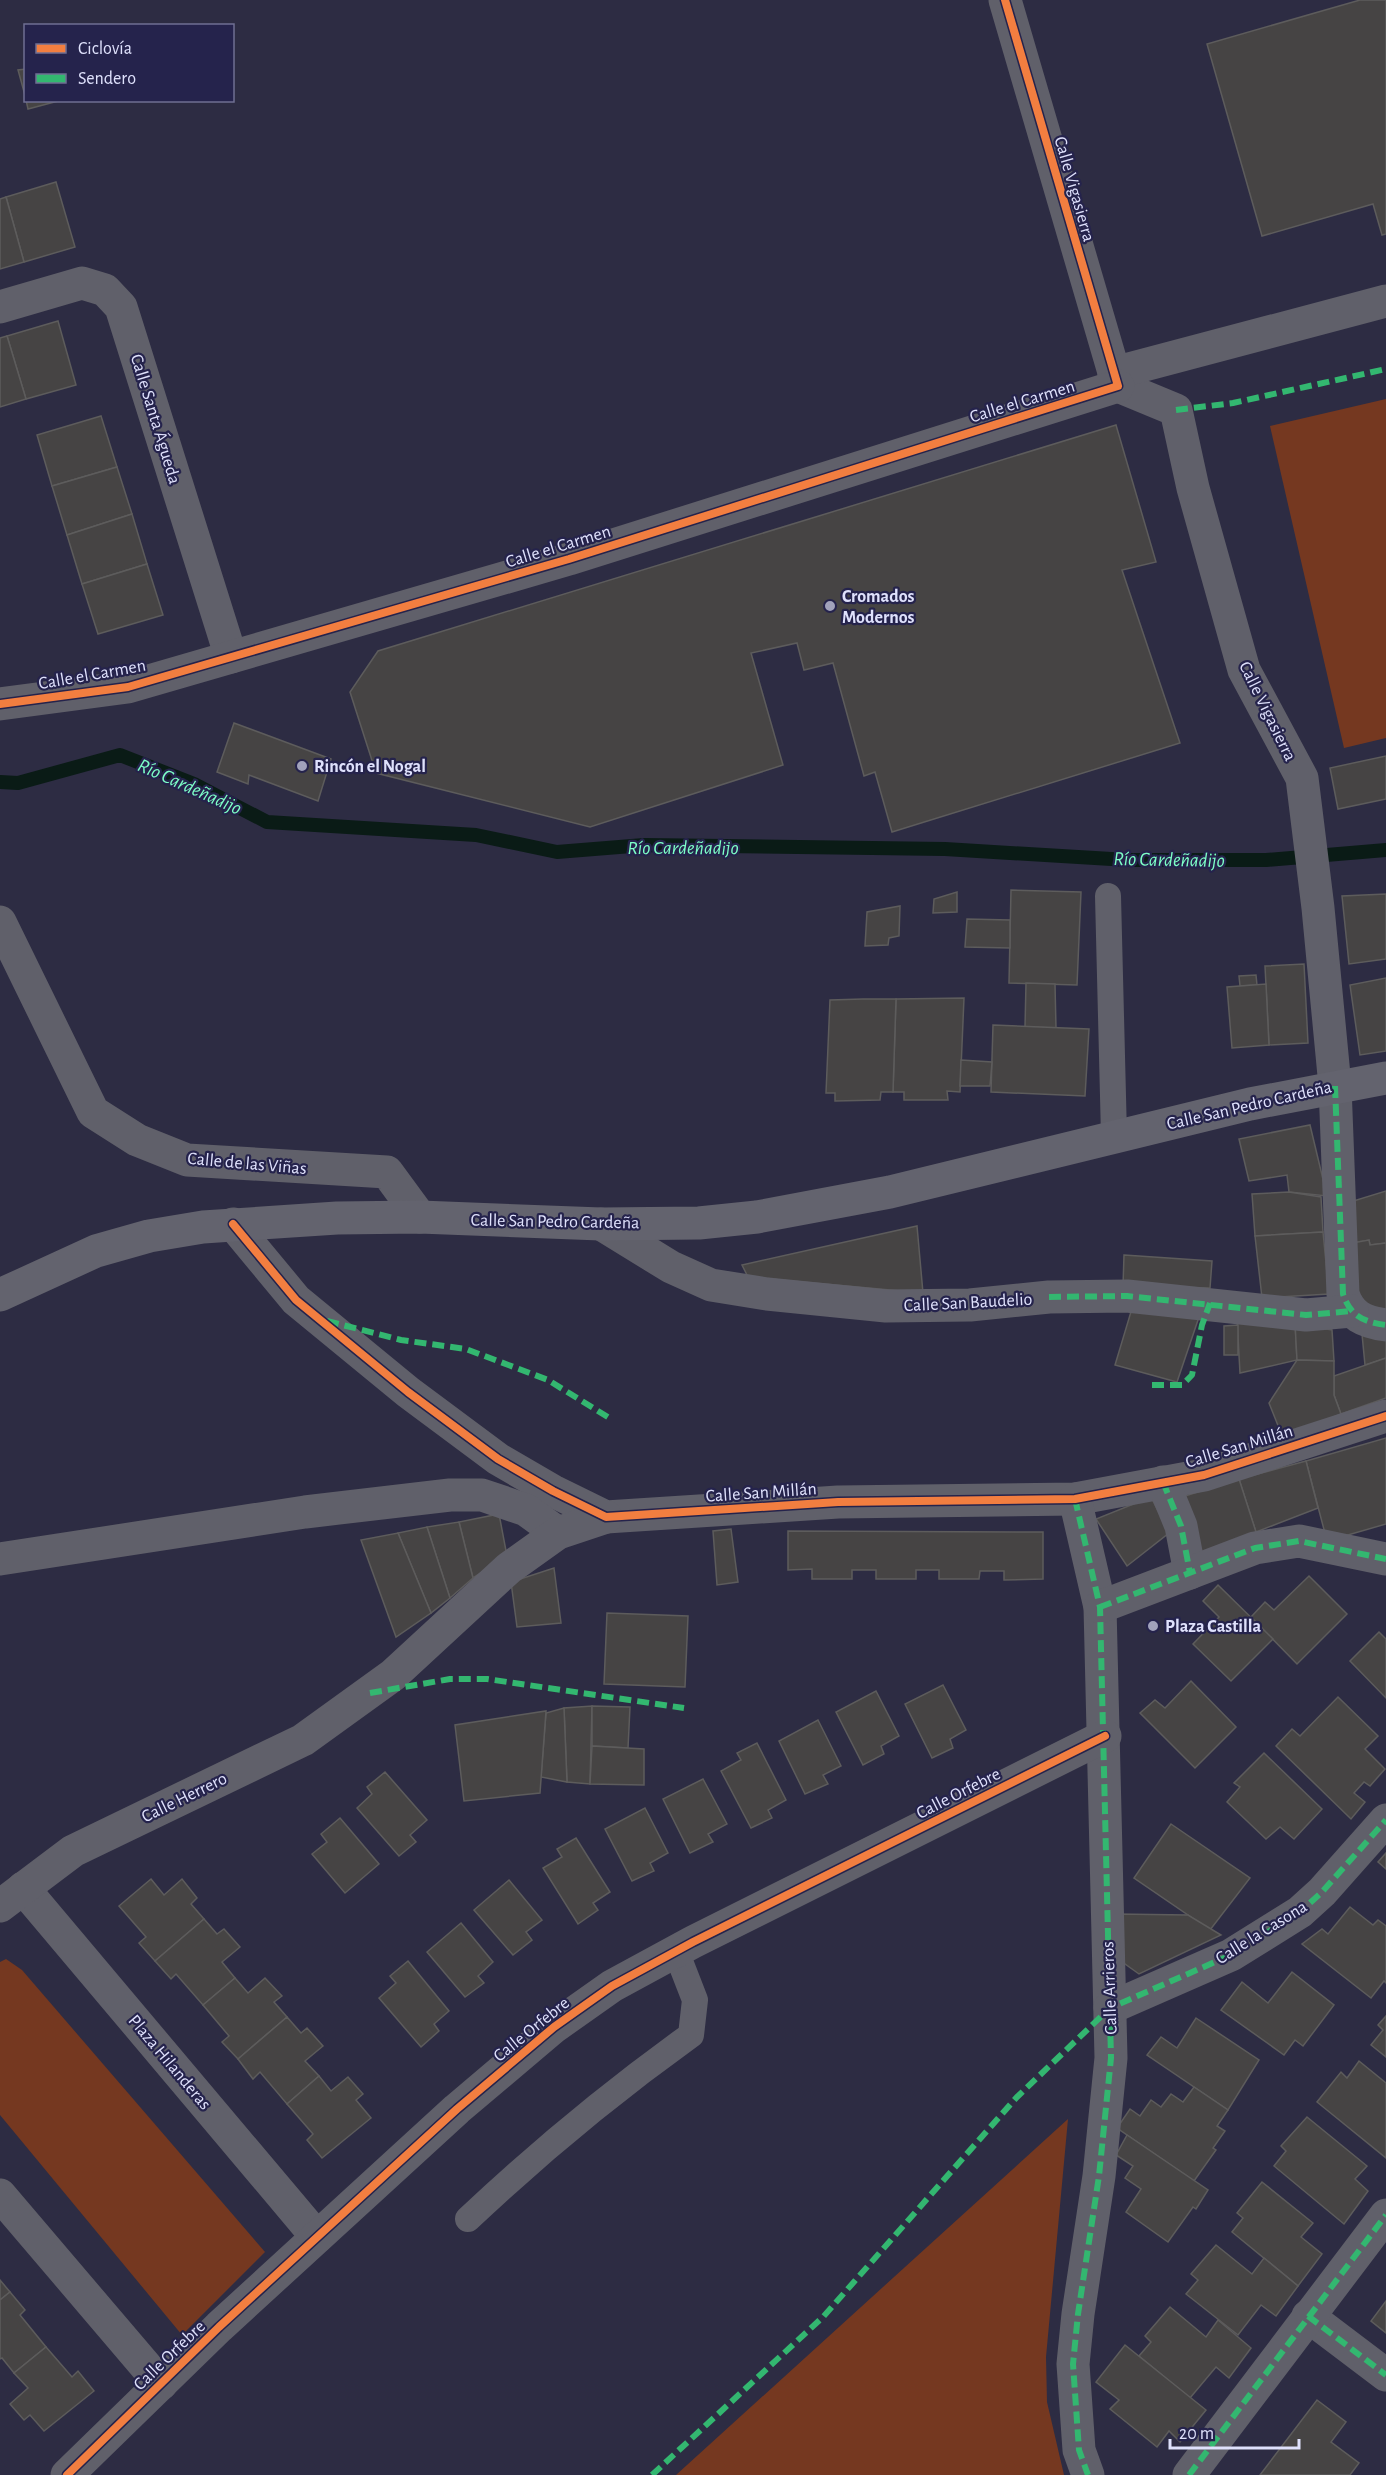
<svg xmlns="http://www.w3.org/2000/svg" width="1386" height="2475" viewBox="0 0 1386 2475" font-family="'Alegreya Sans',sans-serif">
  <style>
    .green { fill: #753820 }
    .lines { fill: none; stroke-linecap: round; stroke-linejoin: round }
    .stream { stroke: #0a1b16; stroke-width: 14 }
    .building { fill: #464444; stroke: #5d5c5c; stroke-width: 1.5 }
    .lane { stroke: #60606a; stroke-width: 26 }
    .street { stroke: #60606a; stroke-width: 33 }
    .secondary { stroke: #63636e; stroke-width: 33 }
    .quiet { stroke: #33b770; stroke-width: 6; stroke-dasharray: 12 6; stroke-linecap: butt }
    .cycleway-casing { stroke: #25234c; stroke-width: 11 }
    .cycleway { stroke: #f27e40; stroke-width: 8 }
    .poi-dot { fill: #a1a2bb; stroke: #25234c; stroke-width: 2 }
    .labels { text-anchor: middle; stroke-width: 4.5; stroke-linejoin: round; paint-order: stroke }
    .street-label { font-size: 18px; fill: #dfe1fc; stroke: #25234c }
    .poi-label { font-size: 18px; font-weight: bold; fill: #dfe1fc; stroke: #25234c; text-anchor: start }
    .water-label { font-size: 20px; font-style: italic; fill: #7dffc7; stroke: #25234c }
  </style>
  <rect width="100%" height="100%" fill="#2d2c43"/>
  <!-- green -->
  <g class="green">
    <path d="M1386 399V738L1344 748 1270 426Z"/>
    <path d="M6 1959 22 1970 265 2252 182 2335 0 2115V1962Z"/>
    <path d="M1068 2119 1046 2357 1047 2402 1064 2475H676Z"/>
  </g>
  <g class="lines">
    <!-- stream -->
    <path class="stream" d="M0 782 18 783 120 755 194 784 267 822 476 835 557 852 644 845 945 849 1128 860H1266L1386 850"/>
  </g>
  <!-- building -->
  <g class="building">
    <path d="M1360 0H1386V234L1382 235 1373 204 1262 236 1207 44Z"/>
    <path d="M26 69V99L18 70Z"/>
    <path d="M26 100H62L28 109Z"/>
    <path d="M56 182 75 247 24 262 6 197Z"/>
    <path d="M6 197 24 262 0 269V199Z"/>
    <path d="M58 321 76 385 26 399 7 336Z"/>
    <path d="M7 336 26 399 0 407V338Z"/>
    <path d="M101 416 117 467 52 486 37 435Z"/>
    <path d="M1116 425 1156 562 1122 570 1180 743 892 832 875 772 864 776 833 663 804 670 797 643 751 653 783 765 590 827 376 773 350 692 378 651Z"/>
    <path d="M117 467 132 514 67 535 52 486Z"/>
    <path d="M132 514 147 564 82 584 67 535Z"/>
    <path d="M147 564 163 615 98 634 82 584Z"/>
    <path d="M234 723 331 759 318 801 249 775 248 784 217 772Z"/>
    <path d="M1386 756V799L1338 809 1330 768Z"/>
    <path d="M1011 890 1081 892 1077 985 1009 983Z"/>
    <path d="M957 892V912L933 913 934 899Z"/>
    <path d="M1386 894V959L1349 964 1342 896Z"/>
    <path d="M900 906 899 936 889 938 888 945 865 946 867 912Z"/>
    <path d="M967 919 1010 920V948L965 947Z"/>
    <path d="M1304 964 1308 1043 1269 1045 1265 966Z"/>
    <path d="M1256 975 1257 985 1240 986 1239 976Z"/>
    <path d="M1386 978V1051L1360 1055 1350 985Z"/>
    <path d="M1026 983 1055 984 1056 1028 1025 1027Z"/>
    <path d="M1266 984 1269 1045 1232 1048 1227 987Z"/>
    <path d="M964 998 960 1092 947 1091 948 1100H904V1092H893L896 999Z"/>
    <path d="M863 999H896L893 1092H881L880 1100 835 1101V1093H826L830 1000Z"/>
    <path d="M993 1025 1089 1029 1085 1096 991 1092Z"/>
    <path d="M961 1060 992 1062 990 1086H960Z"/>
    <path d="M1310 1125 1327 1196 1289 1192 1287 1175 1249 1181 1239 1139Z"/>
    <path d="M1386 1191V1243L1370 1245 1369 1240 1352 1243 1350 1202Z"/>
    <path d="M1289 1192 1321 1197 1323 1232 1255 1236 1252 1194Z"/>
    <path d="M917 1226 923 1293 748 1277 742 1265Z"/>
    <path d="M1323 1232 1329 1294 1262 1298 1255 1236Z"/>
    <path d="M1369 1240 1370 1245 1386 1243V1309L1358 1306 1352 1243Z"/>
    <path d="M1124 1255 1212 1261 1210 1288 1123 1286Z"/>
    <path d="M1133 1305 1200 1314 1177 1382 1115 1365Z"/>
    <path d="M1237 1319 1295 1323 1297 1360 1240 1373Z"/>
    <path d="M1295 1323 1332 1330 1334 1361 1297 1360Z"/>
    <path d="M1238 1325V1355H1224V1326Z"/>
    <path d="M1362 1334 1386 1336V1358L1365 1365Z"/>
    <path d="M1386 1358V1398L1341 1414 1334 1395V1376Z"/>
    <path d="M1297 1360 1334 1361V1395L1341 1414 1283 1438 1269 1403Z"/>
    <path d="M1386 1438V1524L1327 1541 1306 1461Z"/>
    <path d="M1306 1461 1318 1508 1256 1532 1239 1479Z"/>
    <path d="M1239 1479 1256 1532 1200 1554 1185 1496Z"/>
    <path d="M1151 1497 1169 1533 1127 1566 1096 1519Z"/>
    <path d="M499 1514 507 1556 473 1578 459 1522Z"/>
    <path d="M459 1522 473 1578 450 1598 427 1527Z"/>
    <path d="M427 1527 450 1598 431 1613 398 1533Z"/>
    <path d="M731 1529 738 1582 717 1585 713 1531Z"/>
    <path d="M788 1531 1043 1532V1579L1004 1580V1571H980L979 1579H939V1570H916V1579H876V1570H852V1579H812V1569L788 1570Z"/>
    <path d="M398 1533 431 1613 396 1637 361 1540Z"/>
    <path d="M554 1568 561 1623 517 1627 511 1582Z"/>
    <path d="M1309 1576 1347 1614 1297 1664 1251 1617 1265 1602 1274 1610Z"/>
    <path d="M1218 1585 1273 1639 1231 1681 1193 1644 1219 1617 1203 1601Z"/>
    <path d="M607 1613 688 1616 685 1687 604 1684Z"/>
    <path d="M1379 1632 1386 1639V1698L1350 1661Z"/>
    <path d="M1191 1681 1236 1727 1195 1768 1140 1713 1155 1700 1165 1708Z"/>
    <path d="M943 1685 966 1730 950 1739 953 1748 932 1758 905 1704Z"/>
    <path d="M876 1691 899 1736 881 1746 884 1754 863 1765 836 1712Z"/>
    <path d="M1338 1697 1378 1736 1365 1749 1385 1769 1370 1786 1364 1782 1354 1793 1365 1802 1351 1819 1276 1746 1292 1729 1300 1736Z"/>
    <path d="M592 1706 590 1784 567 1782 564 1708Z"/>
    <path d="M592 1706 630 1707 628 1748 592 1746Z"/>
    <path d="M564 1708 567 1782 541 1777 546 1713Z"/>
    <path d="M546 1711 540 1793 464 1801 455 1725Z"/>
    <path d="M818 1720 841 1766 823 1775 828 1784 805 1794 779 1741Z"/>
    <path d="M757 1743 786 1800 768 1810 772 1818 751 1828 721 1771 741 1760 737 1753Z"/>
    <path d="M592 1746 644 1749V1785L590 1784Z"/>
    <path d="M1264 1753 1322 1809 1294 1839 1280 1827 1266 1839 1227 1802 1240 1787 1234 1783Z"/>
    <path d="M385 1772 427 1820 410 1835 416 1842 399 1856 357 1808 372 1794 367 1787Z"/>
    <path d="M703 1779 727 1824 708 1834 713 1842 690 1853 663 1799Z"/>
    <path d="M645 1808 668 1853 650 1863 654 1871 632 1881 605 1829Z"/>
    <path d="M340 1818 379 1864 345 1893 312 1854 327 1842 321 1834Z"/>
    <path d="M1171 1824 1250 1878 1210 1930 1134 1878Z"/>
    <path d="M576 1838 610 1892 593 1903 598 1910 578 1924 543 1868 562 1857 557 1849Z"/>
    <path d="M1386 1853V1869L1378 1862Z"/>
    <path d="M151 1879 164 1895 182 1879 197 1898 191 1904 204 1919 155 1961 139 1943 146 1937 119 1906Z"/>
    <path d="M509 1880 542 1920 526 1932 532 1940 513 1955 474 1910Z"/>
    <path d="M1350 1907 1373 1925 1378 1920 1386 1926V1983L1384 1981 1371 1998 1302 1944 1322 1929 1328 1934Z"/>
    <path d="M1116 1914 1188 1915 1221 1935 1139 1974 1121 1961Z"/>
    <path d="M204 1919 217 1934 224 1929 240 1947 222 1962 235 1978 203 2005 176 1974 171 1979 155 1961Z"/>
    <path d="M461 1923 493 1962 478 1976 484 1983 465 1997 427 1952Z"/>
    <path d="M408 1961 449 2011 434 2024 439 2031 421 2047 379 1998 396 1983 390 1976Z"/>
    <path d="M1292 1972 1334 2005 1303 2046 1295 2040 1284 2055 1221 2010 1242 1982 1268 2003Z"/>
    <path d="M235 1978 248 1993 265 1978 282 1996 274 2002 287 2017 238 2059 222 2042 229 2036 203 2005Z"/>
    <path d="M1386 2016V2057L1371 2045 1383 2030 1378 2025Z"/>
    <path d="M287 2017 301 2033 307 2028 323 2046 305 2061 319 2076 287 2104 260 2072 253 2079 238 2059Z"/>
    <path d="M1196 2018 1259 2060 1228 2110 1147 2055 1161 2037 1177 2048Z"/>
    <path d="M1359 2061 1386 2083V2158L1317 2102 1341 2072 1347 2078Z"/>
    <path d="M319 2076 331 2091 348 2077 363 2094 356 2100 371 2118 322 2158 307 2140 313 2134 287 2104Z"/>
    <path d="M1194 2087 1228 2110 1217 2126 1225 2131 1213 2148 1216 2150 1194 2181 1117 2128 1130 2109 1140 2116 1151 2100 1161 2107 1171 2094 1183 2102Z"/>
    <path d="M1307 2117 1367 2166 1355 2179 1368 2191 1344 2224 1274 2166 1286 2151 1281 2146Z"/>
    <path d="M1127 2135 1208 2190 1196 2209 1193 2207 1168 2242 1126 2212 1141 2189 1125 2178 1133 2166 1116 2155Z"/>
    <path d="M1262 2182 1313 2223 1301 2237 1322 2254 1298 2286 1232 2232 1243 2218 1237 2213Z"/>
    <path d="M1216 2245 1252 2274 1264 2258 1298 2286 1276 2316 1261 2305 1238 2335 1186 2294 1198 2280 1191 2274Z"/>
    <path d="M0 2280 10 2292 0 2300Z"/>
    <path d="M10 2292 25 2310 20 2315 46 2347 14 2373 2 2358 0 2359V2300Z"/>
    <path d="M1386 2301V2333L1371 2321Z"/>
    <path d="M1170 2307 1206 2337 1218 2320 1251 2348 1229 2378 1216 2367 1190 2398 1139 2356 1151 2342 1145 2336Z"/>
    <path d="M1125 2345 1206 2410 1180 2442 1169 2431 1157 2447 1110 2409 1119 2400 1096 2382Z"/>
    <path d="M46 2347 72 2377 78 2371 94 2391 44 2431 30 2415 24 2420 10 2404 28 2388 14 2373Z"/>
    <path d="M1317 2400 1346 2422 1331 2442 1359 2463 1350 2475H1260Z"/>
  </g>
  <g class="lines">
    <!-- lane -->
    <g class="lane">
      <path d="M1108 896 1114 1136"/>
      <path d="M468 2219C538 2153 613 2091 691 2035L695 2000 676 1951"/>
    </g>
    <!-- street -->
    <g class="street">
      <path d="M1005 0 1118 386 1176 410 1193 488 1244 670 1302 778 1318 908 1335 1086 1343 1294C1350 1316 1364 1322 1386 1325"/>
      <path d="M0 307 82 283 105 290 121 307 231 657"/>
      <path d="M1114 373 1386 301"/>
      <path d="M0 704 128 687 569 559 1118 386"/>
      <path d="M0 922 93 1112 137 1140 187 1160 387 1172 420 1217"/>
      <path d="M233 1224 296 1300 408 1392 498 1459 553 1491 606 1517 838 1502 1075 1499 1204 1475 1386 1416"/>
      <path d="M601 1224 671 1267 711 1285 767 1294 886 1306 970 1305 1049 1297 1127 1296 1306 1315 1352 1311"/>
      <path d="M1163 1482 1181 1526 1190 1573"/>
      <path d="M1075 1499 1100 1607 1111 2058 1099 2176 1078 2314 1073 2364 1079 2450 1088 2475"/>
      <path d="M0 1559 305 1512 450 1495H482L526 1510 558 1533"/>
      <path d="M1100 1607 1255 1548 1299 1541 1386 1559"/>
      <path d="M23 1888 317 2237"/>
      <path d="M0 1906 73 1851 303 1740 393 1675 509 1568 558 1533 606 1517"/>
      <path d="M1110 2008 1231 1955 1300 1912 1322 1892 1386 1820"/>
      <path d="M0 2195 161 2384"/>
      <path d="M1308 2316 1386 2375"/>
      <path d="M67 2475 219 2327 457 2109 554 2027 612 1986 693 1942 1105 1736"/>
      <path d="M1189 2475 1386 2215"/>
    </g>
    <!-- secondary -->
    <path class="secondary" d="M0 1295 96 1251 149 1236 203 1227 337 1218 420 1217 601 1224 699 1223 757 1217 890 1192 1250 1104 1386 1078"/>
    <!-- quiet -->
    <g class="quiet">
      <path d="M1176 410 1233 403 1386 369"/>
      <path d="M1335 1086 1343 1294C1350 1316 1364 1322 1386 1325"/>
      <path d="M1049 1297 1127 1296 1306 1315 1352 1311"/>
      <path d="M327 1321 401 1340 466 1349 548 1380 611 1419"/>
      <path d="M1152 1385H1182L1192 1375 1202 1325 1210 1303"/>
      <path d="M1163 1482 1181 1526 1190 1573"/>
      <path d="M1075 1499 1100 1607 1111 2058 1099 2176 1078 2314 1073 2364 1079 2450 1088 2475"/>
      <path d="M1100 1607 1255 1548 1299 1541 1386 1559"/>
      <path d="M370 1693 450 1679H487L684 1708"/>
      <path d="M1308 2316 1386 2375"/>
      <path d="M652 2475 823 2317 1017 2097 1110 2008 1231 1955 1300 1912 1322 1892 1386 1820"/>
      <path d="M1189 2475 1386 2215"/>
    </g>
    <defs>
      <g id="cycleway">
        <path d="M0 704 128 687 569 559 1118 386 1005 0"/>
        <path d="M233 1224 296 1300 408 1392 498 1459 553 1491 606 1517 838 1502 1075 1499 1204 1475 1386 1416"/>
        <path d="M67 2475 219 2327 457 2109 554 2027 612 1986 693 1942 1105 1736"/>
      </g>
    </defs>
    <!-- cycleway casing -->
    <use href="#cycleway" class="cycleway-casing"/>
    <!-- cycleway -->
    <use href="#cycleway" class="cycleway"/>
  </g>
  <!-- markers -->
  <g class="poi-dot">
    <circle cx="830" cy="606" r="6"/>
    <circle cx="302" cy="766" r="6"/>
    <circle cx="1153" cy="1626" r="6"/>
  </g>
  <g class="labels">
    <!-- street labels -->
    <g class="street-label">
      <text transform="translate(1075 189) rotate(74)" y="6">Calle Vigasierra</text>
      <text transform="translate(1022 401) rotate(-17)" y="6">Calle el Carmen</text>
      <text transform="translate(156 419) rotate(73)" y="6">Calle Santa Águeda</text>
      <text transform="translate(558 546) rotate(-17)" y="6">Calle el Carmen</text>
      <text transform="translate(92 674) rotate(-10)" y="6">Calle el Carmen</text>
      <text transform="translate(1268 711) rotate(64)" y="6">Calle Vigasierra</text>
      <text transform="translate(1249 1105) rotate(-13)" y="6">Calle San Pedro Cardeña</text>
      <text transform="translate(247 1163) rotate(5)" y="6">Calle de las Viñas</text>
      <text transform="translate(555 1221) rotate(1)" y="6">Calle San Pedro Cardeña</text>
      <text transform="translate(968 1302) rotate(-3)" y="6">Calle San Baudelio</text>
      <text transform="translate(1239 1446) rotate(-17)" y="6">Calle San Millán</text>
      <text transform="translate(761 1492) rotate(-4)" y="6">Calle San Millán</text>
      <text transform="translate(958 1793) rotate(-27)" y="6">Calle Orfebre</text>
      <text transform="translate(184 1797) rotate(-26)" y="6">Calle Herrero</text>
      <text transform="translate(1261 1932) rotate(-32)" y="6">Calle la Casona</text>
      <text transform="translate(1109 1988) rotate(-92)" y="6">Calle Arrieros</text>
      <text transform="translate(531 2029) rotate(-39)" y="6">Calle Orfebre</text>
      <text transform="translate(170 2062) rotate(50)" y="6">Plaza Hilanderas</text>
      <text transform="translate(169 2355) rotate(-44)" y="6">Calle Orfebre</text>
    </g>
    <!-- poi labels -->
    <g class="poi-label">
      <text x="842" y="602">Cromados<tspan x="842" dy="21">Modernos</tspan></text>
      <text x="314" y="772">Rincón el Nogal</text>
      <text x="1165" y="1632">Plaza Castilla</text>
    </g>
    <!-- water labels -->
    <g class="water-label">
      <text transform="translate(190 786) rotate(24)" y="7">Río Cardeñadijo</text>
      <text x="683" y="854">Río Cardeñadijo</text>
      <text transform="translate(1169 859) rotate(1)" y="7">Río Cardeñadijo</text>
    </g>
  </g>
  <!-- legend -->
  <rect x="24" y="24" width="210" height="78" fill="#25234c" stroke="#6f6f92" stroke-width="1.5"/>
  <rect x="36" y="44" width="30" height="9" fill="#f27e40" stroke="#6f6f92" stroke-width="1.5"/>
  <text x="78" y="54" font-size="18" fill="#dfe1fc">Ciclovía</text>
  <rect x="36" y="74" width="30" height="9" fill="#33b770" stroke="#6f6f92" stroke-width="1.5"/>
  <text x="78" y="84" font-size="18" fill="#dfe1fc">Sendero</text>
  <!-- scale -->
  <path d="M1170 2439v9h129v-9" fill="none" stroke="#dfe1fc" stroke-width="3"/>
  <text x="1179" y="2439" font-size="18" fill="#dfe1fc" stroke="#25234c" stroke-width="4.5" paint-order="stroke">20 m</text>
</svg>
